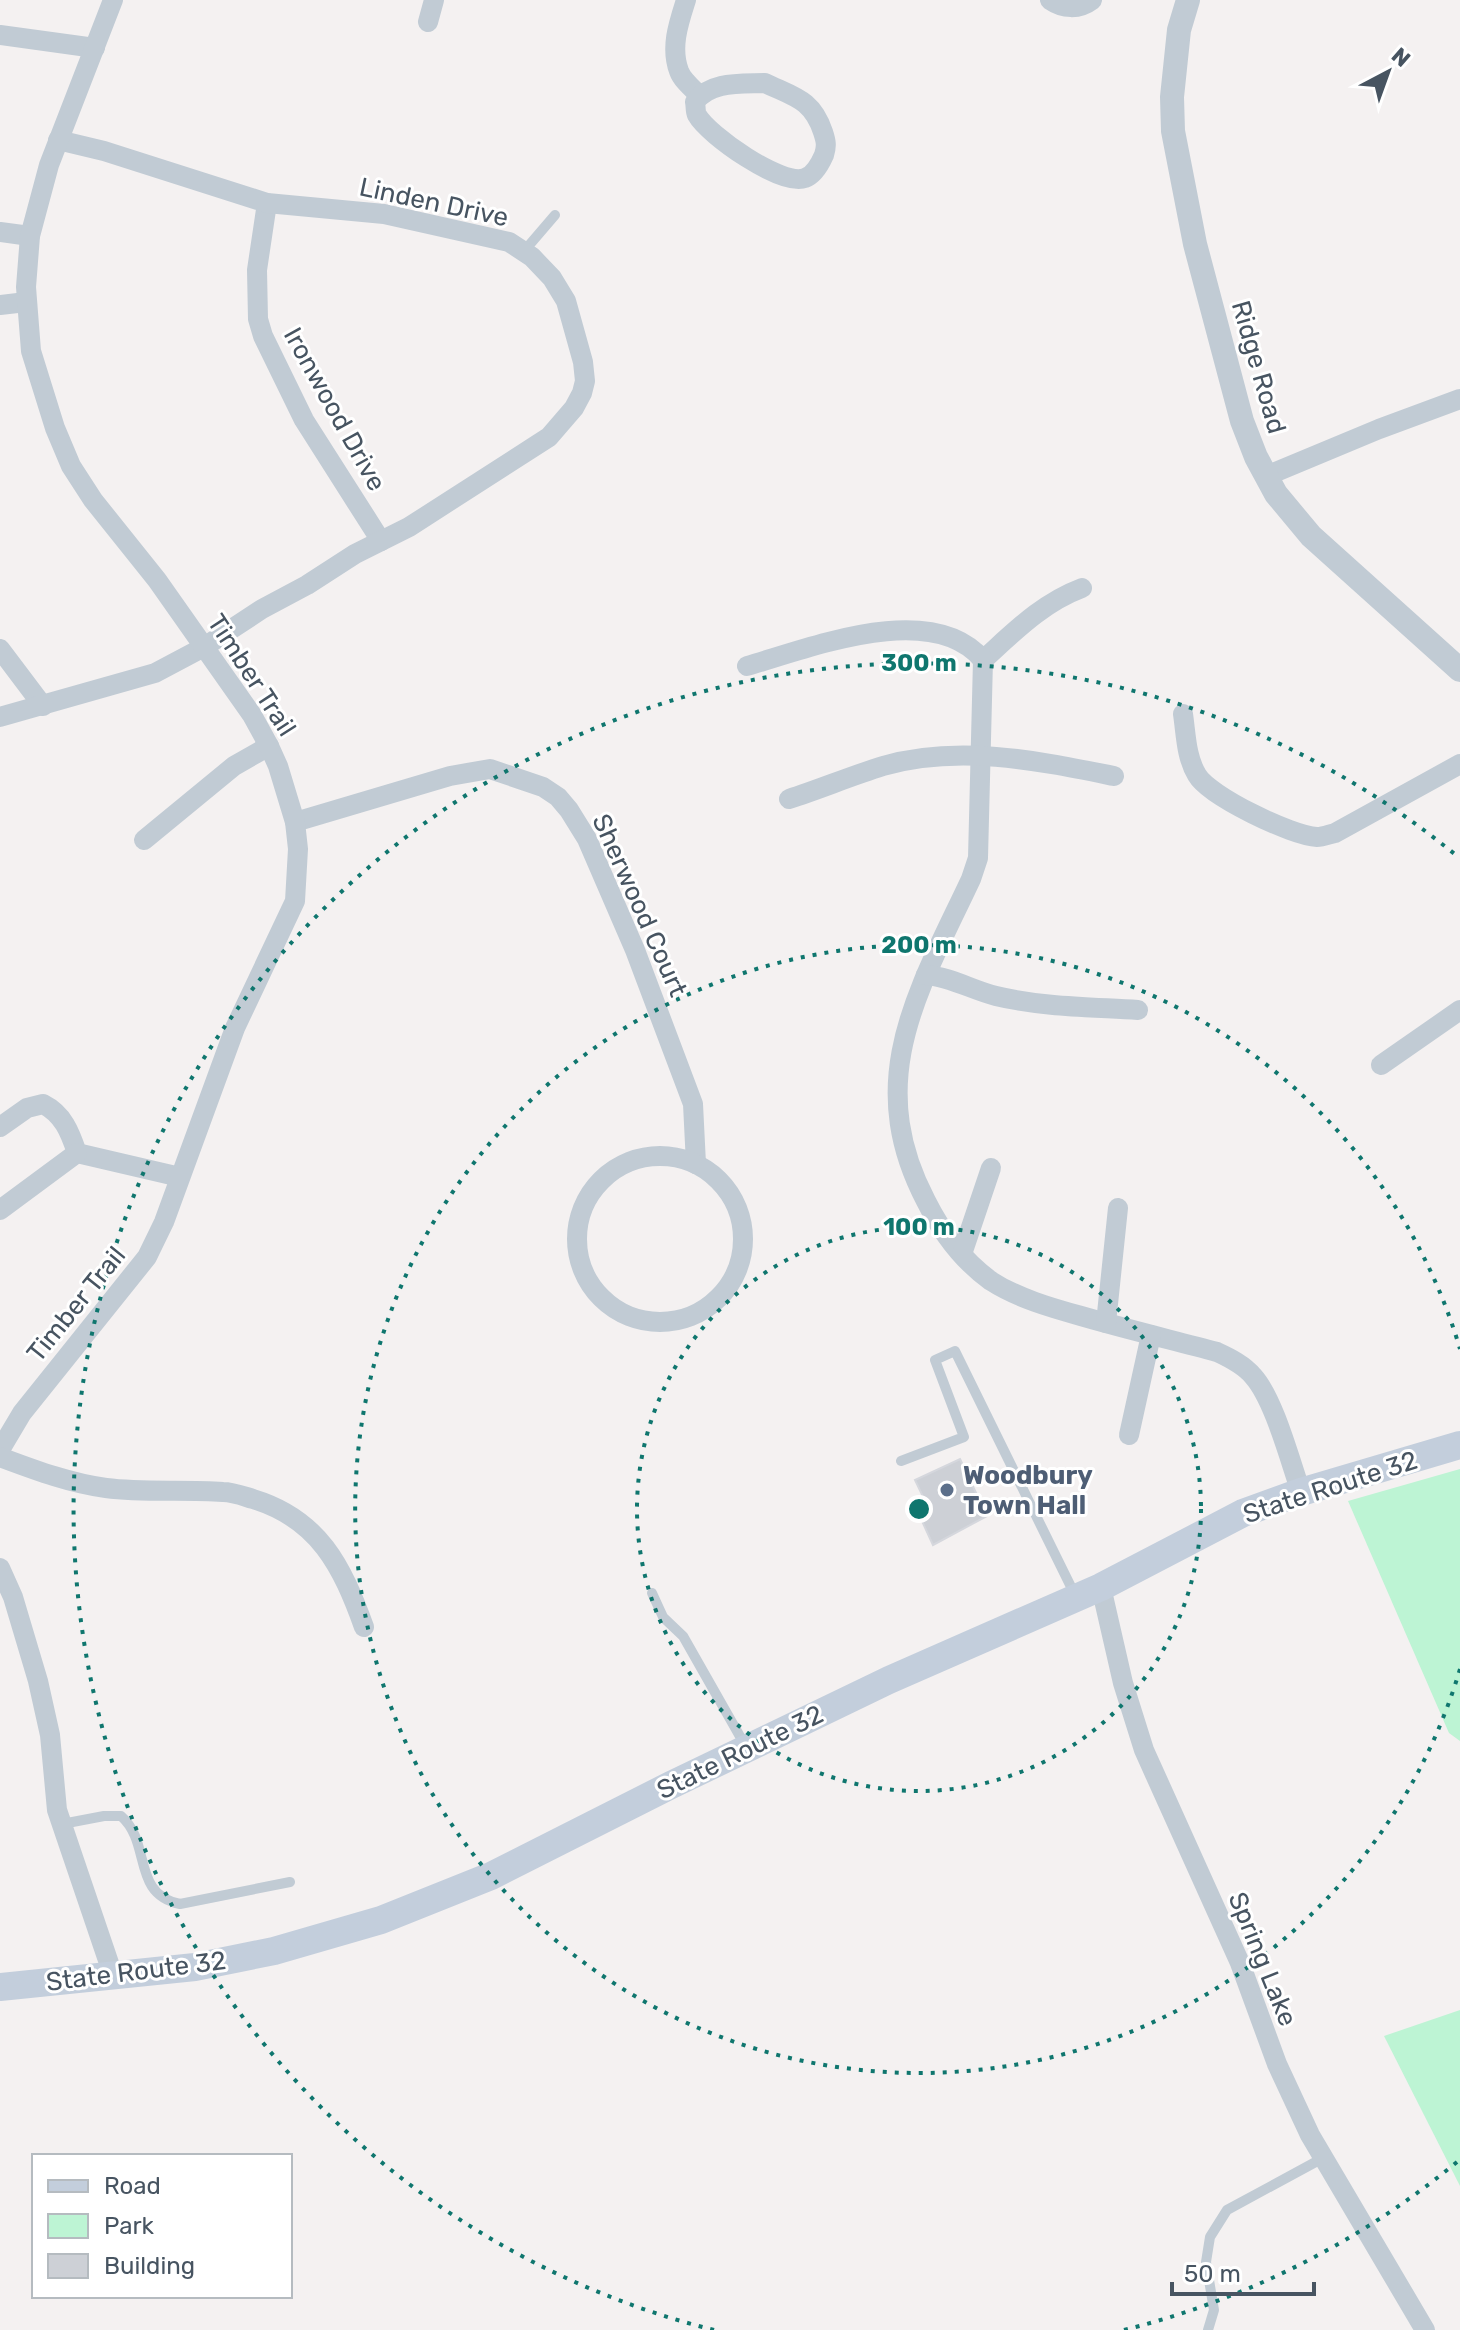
<svg xmlns="http://www.w3.org/2000/svg" width="1460" height="2330" viewBox="0 0 1460 2330" font-family="Rubik,sans-serif">
  <style>
    .green { fill: #bdf4d4 }
    .building { fill: #cdd0d6; stroke: #d5d7dd; stroke-width: 2 }
    .lines { fill: none; stroke-linecap: round; stroke-linejoin: round }
    .service { stroke: #c1cbd4; stroke-width: 10 }
    .minor { stroke: #c1cbd4; stroke-width: 20 }
    .tertiary { stroke: #c1cbd4; stroke-width: 24 }
    .secondary { stroke: #c3cedc; stroke-width: 28 }
    .ring { fill: none; stroke: #0f766e; stroke-width: 4; stroke-dasharray: 4 8 }
    .service-dot { fill: #5c6f8a; stroke: #fff; stroke-width: 3 }
    .labels { text-anchor: middle; stroke-width: 6; stroke-linejoin: round; paint-order: stroke }
    .street-label { font-size: 26px; fill: #475461; stroke: #fff }
    .service-label { font-size: 26px; font-weight: bold; fill: #4e5e75; stroke: #fff; text-anchor: start }
    .centre { fill: #0f766e; stroke: #fff; stroke-width: 4 }
    .ring-label { font-size: 24px; text-anchor: middle; font-weight: bold; fill: #0f766e; stroke: #fff; stroke-width: 6; stroke-linejoin: round; paint-order: stroke }
  </style>
  <rect width="100%" height="100%" fill="#f4f1f1"/>
  <!-- green -->
  <g class="green">
    <path d="M1460 1469V1741L1449 1733 1348 1501Z"/>
    <path d="M1460 2010V2186L1384 2036Z"/>
  </g>
  <!-- building -->
  <path class="building" d="M960 1459 987 1516 933 1545 916 1508 926 1503 915 1480Z"/>
  <g class="lines">
    <!-- service -->
    <g class="service">
      <path d="M525 250 555 215"/>
      <path d="M901 1461 964 1437 935 1360 955 1351 1076 1597"/>
      <path d="M652 1593 663 1617 683 1636 746 1747"/>
      <path d="M62 1824 104 1816H121C152 1843 131 1894 180 1904L290 1882"/>
      <path d="M1208 2330 1214 2310 1206 2262 1210 2237 1227 2210 1323 2158"/>
    </g>
    <!-- minor -->
    <g class="minor">
      <path d="M686 0C679 22 670 47 679 71 682 80 693 89 700 96"/>
      <path d="M1050 0C1063 9 1079 10 1092 0"/>
      <path d="M428 22 434 0"/>
      <path d="M0 35 95 48"/>
      <path d="M765 83C794 97 812 99 823 132 826 141 827 146 824 155 820 164 814 175 805 178 782 187 708 135 697 115 695 111 696 106 695 102 710 81 741 84 765 83Z"/>
      <path d="M267 203 257 270 258 319 263 336 304 420 381 541"/>
      <path d="M0 232 30 236"/>
      <path d="M0 305 26 302"/>
      <path d="M1266 476 1379 429 1460 399"/>
      <path d="M0 649 43 706"/>
      <path d="M983 660 978 858 971 879C919 990 862 1079 926 1201 941 1231 963 1261 991 1281 1017 1298 1052 1308 1081 1316 1126 1329 1172 1340 1217 1352 1230 1358 1244 1365 1253 1376 1274 1399 1290 1461 1301 1492"/>
      <path d="M983 660C1014 632 1042 603 1082 588"/>
      <path d="M747 666C810 648 932 599 983 660"/>
      <path d="M1183 714C1186 734 1186 757 1197 775 1209 796 1292 836 1317 837 1323 837 1330 834 1335 833L1460 764"/>
      <path d="M0 717 155 673 204 647 262 609 307 585 355 554 409 527 549 437 574 408 582 393 585 381 583 362 566 301 552 278 532 257 509 242 384 214 267 203 104 151 58 140"/>
      <path d="M789 799C820 789 851 776 883 766 959 744 1039 761 1114 776"/>
      <path d="M295 822 450 776 490 769 543 787 558 797 569 810 587 839 635 950 693 1104 696 1164"/>
      <path d="M144 840 234 766 269 746"/>
      <path d="M926 975C951 977 972 990 996 996 1042 1007 1091 1007 1138 1010"/>
      <path d="M1381 1065 1460 1010"/>
      <path d="M0 1127 27 1108 43 1104C63 1114 70 1132 77 1153L180 1177"/>
      <circle cx="660" cy="1239" r="83"/>
      <path d="M0 1210 77 1153"/>
      <path d="M962 1254 991 1168"/>
      <path d="M1106 1323 1118 1208"/>
      <path d="M1129 1435 1151 1335"/>
      <path d="M0 1450 22 1413 147 1257 164 1222 235 1028 295 901 298 849 295 822 278 766 269 746 252 715 157 580 93 500 71 466 55 428 31 351 26 287 30 236 49 165 113 0"/>
      <path d="M0 1457C35 1470 69 1483 106 1488 145 1493 184 1489 223 1492 233 1492 243 1496 253 1499 319 1519 342 1566 364 1627"/>
      <path d="M0 1568 13 1597 38 1681 50 1735 57 1810 113 1975"/>
      <path d="M1101 1587 1123 1683 1144 1750 1240 1963 1277 2064 1310 2135 1425 2330"/>
    </g>
    <!-- tertiary -->
    <path class="tertiary" d="M1188 0 1179 30 1172 97 1173 131 1195 244 1242 421 1256 457 1276 494 1311 536 1460 670"/>
    <!-- secondary -->
    <path class="secondary" d="M0 1987 195 1967 274 1951 381 1920 491 1876 671 1785 889 1680 1101 1587 1243 1513 1301 1492 1460 1445"/>
  </g>
  <!-- distance rings -->
  <g class="ring">
    <circle cx="919" cy="1509" r="282"/>
    <path d="M1460 1669A564 564 0 1 1 1460 1349"/>
    <path d="M1457 2162A846 846 0 0 1 1124 2330M714 2330A846 846 0 1 1 1457 856"/>
  </g>
  <!-- markers -->
  <circle class="service-dot" cx="947" cy="1490" r="8"/>
  <g class="labels">
    <!-- street labels -->
    <g class="street-label">
      <text transform="translate(434 202) rotate(12)" y="9">Linden Drive</text>
      <text transform="translate(1259 367) rotate(74)" y="9">Ridge Road</text>
      <text transform="translate(335 409) rotate(61)" y="9">Ironwood Drive</text>
      <text transform="translate(252 675) rotate(57)" y="9">Timber Trail</text>
      <text transform="translate(640 905) rotate(66)" y="9">Sherwood Court</text>
      <text transform="translate(76 1304) rotate(-51)" y="9">Timber Trail</text>
      <text transform="translate(1330 1487) rotate(-18)" y="9">State Route 32</text>
      <text transform="translate(740 1752) rotate(-26)" y="9">State Route 32</text>
      <text transform="translate(1263 1959) rotate(68)" y="9">Spring Lake</text>
      <text transform="translate(136 1971) rotate(-7)" y="9">State Route 32</text>
    </g>
    <!-- service labels -->
    <g class="service-label">
      <text x="963" y="1484">Woodbury<tspan x="963" dy="30">Town Hall</tspan></text>
    </g>
  </g>
  <circle cx="919" cy="1509" r="12" class="centre"/>
  <g class="ring-label">
    <text x="919" y="671">300 m</text>
    <text x="919" y="953">200 m</text>
    <text x="919" y="1235">100 m</text>
  </g>
  <!-- legend -->
  <rect x="32" y="2154" width="260" height="144" fill="#ffffff" stroke="#b5bbc0" stroke-width="2"/>
  <rect x="48" y="2180" width="40" height="12" fill="#c3cedc" stroke="#b5bbc0" stroke-width="2"/>
  <text x="104" y="2194" font-size="24" fill="#475461">Road</text>
  <rect x="48" y="2214" width="40" height="24" fill="#bdf4d4" stroke="#b5bbc0" stroke-width="2"/>
  <text x="104" y="2234" font-size="24" fill="#475461">Park</text>
  <rect x="48" y="2254" width="40" height="24" fill="#cdd0d6" stroke="#b5bbc0" stroke-width="2"/>
  <text x="104" y="2274" font-size="24" fill="#475461">Building</text>
  <!-- north arrow -->
  <g transform="translate(1388 72) rotate(41)" stroke="#ffffff" stroke-width="6" paint-order="stroke">
  <path d="M0-6L14 30L0 20L-14 30Z" fill="#475461"/>
  <text y="-12" font-size="22" font-weight="bold" text-anchor="middle" fill="#475461">N</text>
  </g>
  <!-- scale -->
  <path d="M1172 2282v12h142v-12" fill="none" stroke="#475461" stroke-width="4"/>
  <text x="1184" y="2282" font-size="24" fill="#475461" stroke="#ffffff" stroke-width="6" paint-order="stroke">50 m</text>
</svg>
